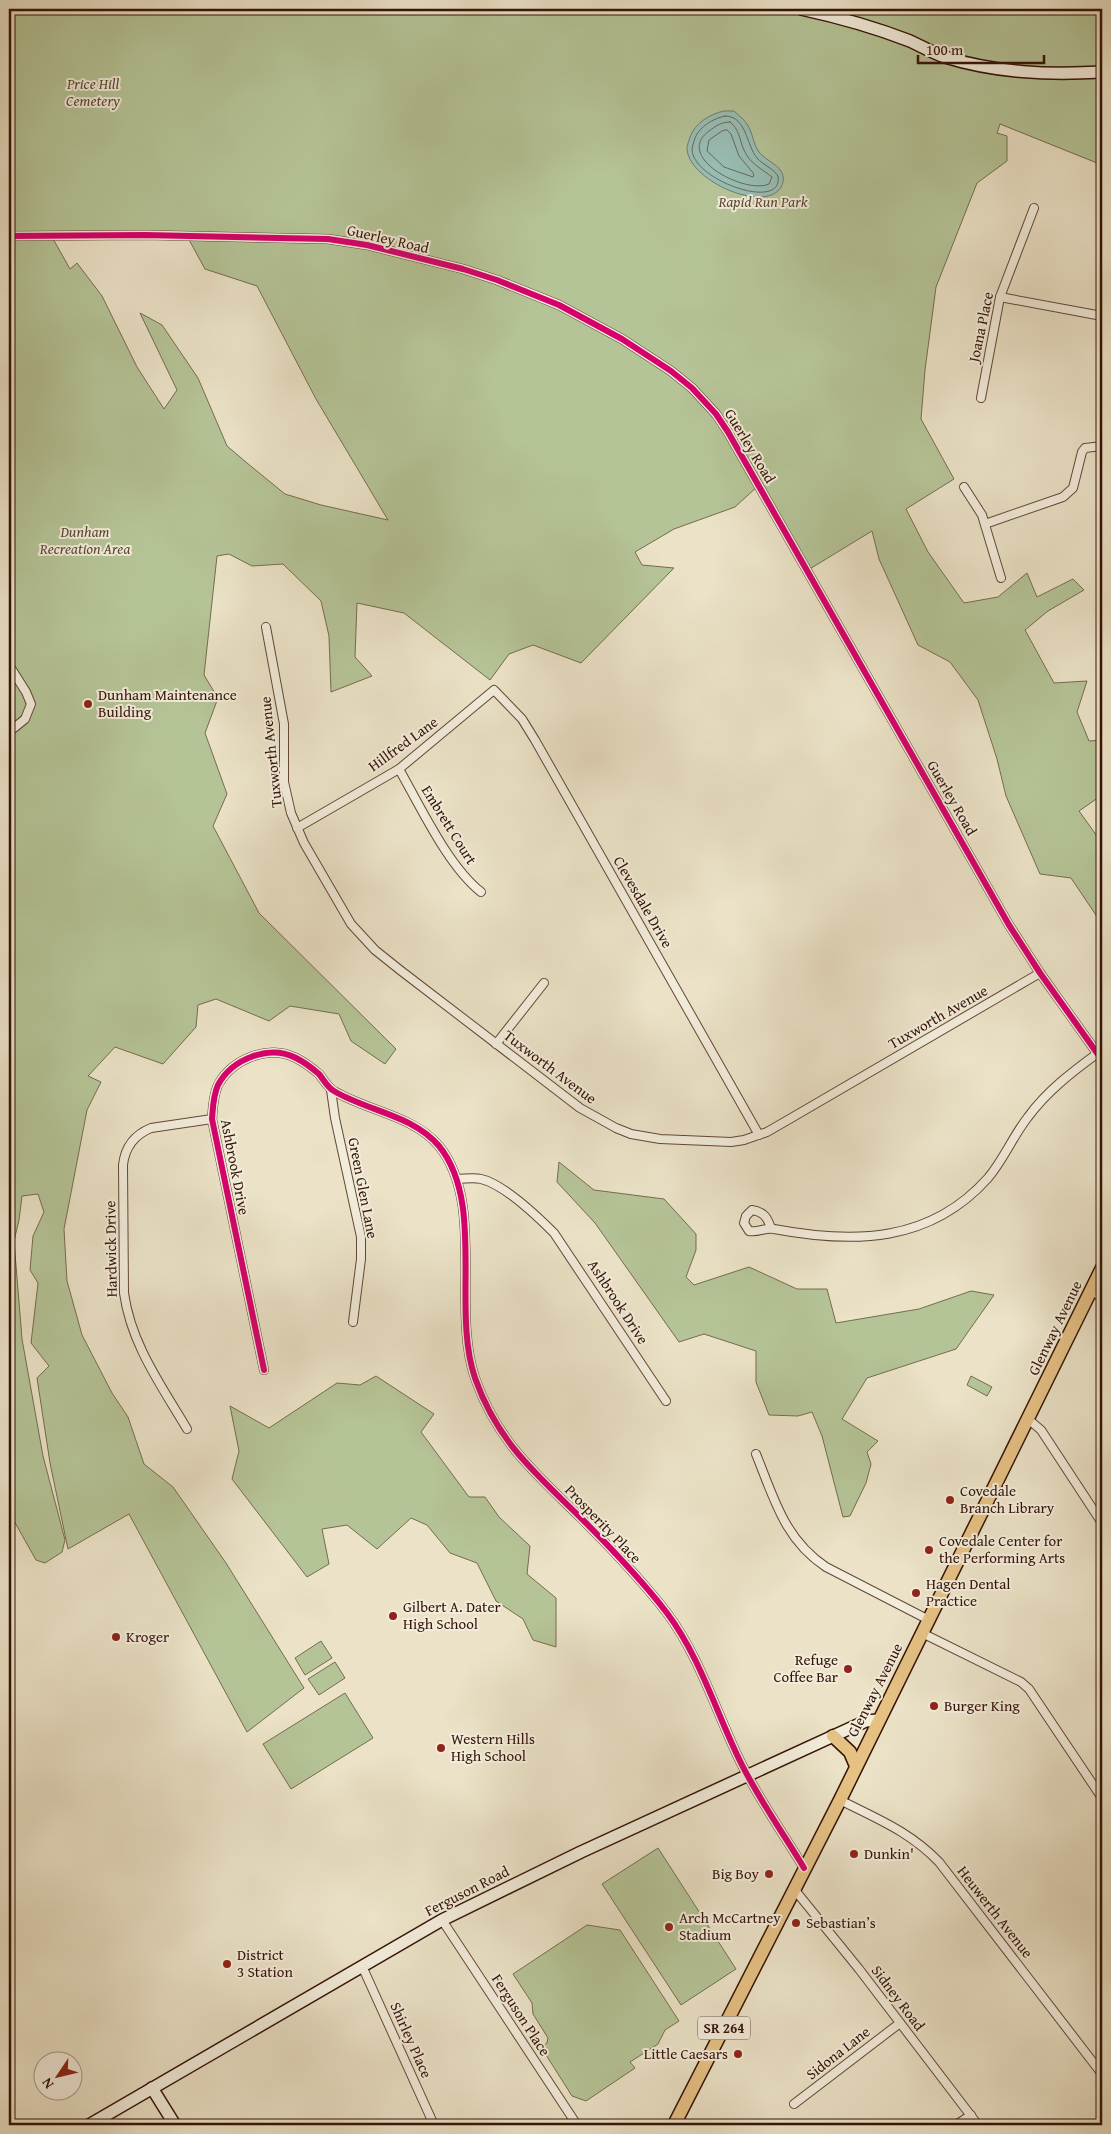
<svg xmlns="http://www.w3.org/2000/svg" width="1111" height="2134" viewBox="0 0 1111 2134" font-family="'Gentium Book Plus',serif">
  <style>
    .green { fill: #b5c497; stroke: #756c4e; fill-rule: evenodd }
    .water { fill: #98beb4; stroke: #707a6e }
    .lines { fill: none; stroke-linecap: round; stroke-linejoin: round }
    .shore { stroke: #66685d; stroke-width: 1 }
    .street-casing { stroke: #624736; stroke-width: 10 }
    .secondary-casing { stroke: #351306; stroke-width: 14 }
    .primary-casing { stroke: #351306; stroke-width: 15 }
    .street { stroke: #f2ecdb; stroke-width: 8 }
    .secondary { stroke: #f2ecdb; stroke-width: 11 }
    .primary { stroke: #e6c184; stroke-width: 12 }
    .cycleway-casing { stroke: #f2ecdb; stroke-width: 9 }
    .cycleway { stroke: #d6006c; stroke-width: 6 }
    .poi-dot { fill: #8f2418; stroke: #f2ecdb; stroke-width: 2 }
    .labels { text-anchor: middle; stroke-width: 4; stroke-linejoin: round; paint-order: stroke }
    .shield { fill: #f2ecdb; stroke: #6e5446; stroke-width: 1 }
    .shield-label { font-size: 14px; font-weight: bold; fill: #351306 }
    .park-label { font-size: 15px; font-style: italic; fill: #5b4832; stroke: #f2ecdb }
    .street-label { font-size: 15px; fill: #351306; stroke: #f2ecdb }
    .poi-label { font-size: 15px; fill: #351306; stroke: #f2ecdb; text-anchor: start }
  </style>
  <rect width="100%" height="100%" fill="#ebe2c7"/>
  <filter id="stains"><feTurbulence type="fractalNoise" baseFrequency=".004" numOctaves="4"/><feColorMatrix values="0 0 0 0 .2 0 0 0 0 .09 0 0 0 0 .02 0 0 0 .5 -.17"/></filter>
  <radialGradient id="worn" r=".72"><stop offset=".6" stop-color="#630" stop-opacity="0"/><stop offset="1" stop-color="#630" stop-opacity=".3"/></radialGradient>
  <!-- green -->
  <g class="green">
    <path d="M9 9H1102V165L1000 124 997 133 1007 136V161L977 183 936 287 925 370 921 419 954 479 906 509 928 552 964 603 998 597 1027 573 1037 597 1073 579 1084 590 1048 611 1025 630 1054 683 1087 681 1077 712 1089 741 1102 740V795L1079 811 1102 843V924L1071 878 1040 874 1006 796 997 759 978 700 950 662 918 645 879 559 872 531 808 570 759 485 735 507 674 529 635 552 642 565 674 568 581 663 533 645 509 654 490 680 404 613 357 603 355 657 372 676 331 692 329 636 321 601 283 564 252 566 229 554 217 556 204 675 218 698 205 733 227 794 213 826 259 913 396 1049 385 1064 351 1041 339 1014 290 1006 269 1021 216 999 198 1005 196 1027 163 1064 115 1047 88 1076 101 1082 87 1110 64 1229 67 1281 82 1335 112 1393 128 1417 144 1464 173 1487 226 1563 304 1688 247 1732 129 1514 68 1549 50 1463 37 1378 49 1366 31 1343 38 1283 30 1270 33 1236 44 1212 38 1194 22 1196 19 1220 14 1241 22 1339 43 1456 65 1540 62 1552 45 1563 36 1560 9 1512ZM187 236 205 269 257 286 316 399 388 520 321 505 285 494 247 463 227 446 198 378 162 325 140 313 177 390 164 409 137 367 102 296 77 263 70 269 52 237Z"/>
    <path d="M559 1162 594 1190 664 1199 696 1234V1250L686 1277 694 1285 749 1267 797 1289H827L836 1323 919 1309 971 1291 994 1295 956 1349 867 1378 842 1419 878 1441 867 1452 871 1464 866 1483 850 1516 843 1517 822 1436 812 1412 798 1416 769 1415 756 1382V1351L704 1334 679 1342 595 1223 557 1182Z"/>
    <path d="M376 1376 434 1414 421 1432 469 1497H485L499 1517 530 1546 527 1574 556 1598V1647L533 1640 523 1619 496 1601 477 1563 450 1553 427 1525 411 1518 377 1549 347 1525 322 1529 329 1564 307 1577 232 1479 239 1451 230 1406 269 1428 337 1383 360 1385Z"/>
    <path d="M971 1376 992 1387 987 1396 967 1385Z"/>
    <path d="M321 1641 332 1658 305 1675 295 1658Z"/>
    <path d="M335 1662 345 1678 319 1695 308 1679Z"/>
    <path d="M345 1693 373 1738 291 1789 263 1744Z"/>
    <path d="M658 1848 736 1969 681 2005 602 1884Z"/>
    <path d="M587 1925 620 1930 679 2021 665 2030 658 2044 630 2062 635 2068 586 2101 572 2096 541 2047 547 2043 548 2038 533 2014 532 2003 513 1974Z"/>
  </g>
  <!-- water -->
  <path class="water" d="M724 111H734C738 115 744 119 747 124 753 133 753 144 759 152 766 161 781 165 783 176 784 181 782 187 779 190 758 212 687 178 687 148 687 145 689 141 690 137 695 123 710 114 724 111Z"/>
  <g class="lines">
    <!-- shore -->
    <g class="shore">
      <path d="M725 116C747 116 746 145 757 158 763 165 773 168 778 176 784 212 694 181 692 150 692 146 694 142 695 138 699 127 714 118 725 116Z"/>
      <path d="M730 122C740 130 739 139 744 150 749 163 762 169 772 177L769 184C746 195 673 157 709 131 716 126 721 122 730 122Z"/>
      <path d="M727 130 731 134 739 156 754 174 753 177 724 167 707 151 709 140 722 131Z"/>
    </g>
    <defs>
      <g id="street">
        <path d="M9 236 145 235 328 239 367 245 463 269 497 280 559 305 622 339 671 371 692 388 716 414 728 432 1009 925 1040 973 1102 1060"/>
        <path d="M1000 297 1102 316"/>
        <path d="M981 398 1000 297 1034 208"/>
        <path d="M964 487 982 515 1001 578"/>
        <path d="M985 524 1063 497 1073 488 1082 452 1085 448 1102 446"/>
        <path d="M266 627 284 724V782L291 813 304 843 351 924 375 950 400 970 580 1108 616 1128 631 1134 660 1139 731 1142 744 1140 767 1132 793 1117 1040 973"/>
        <path d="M9 665 26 692 31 704 25 719 9 732"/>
        <path d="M399 769C420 806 448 866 481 892"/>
        <path d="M297 828 399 769 494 690 522 719 535 740 759 1135"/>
        <path d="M496 1044 544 983"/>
        <path d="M331 1090 335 1118 361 1237V1259L353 1322"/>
        <path d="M457 1179C465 1179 473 1177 481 1179 503 1184 537 1216 554 1233L666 1401"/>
        <path d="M771 1228C767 1217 764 1212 752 1210L746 1216 744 1223 749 1231C758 1233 766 1227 774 1229 854 1244 930 1243 988 1178 1004 1159 1013 1136 1028 1117 1047 1091 1072 1072 1098 1053"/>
        <path d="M1092 1289 1102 1299"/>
        <path d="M264 1370 212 1119C213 1107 213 1096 218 1085 232 1059 269 1044 296 1058 304 1062 312 1068 319 1074 324 1080 327 1087 334 1091 367 1111 413 1115 439 1146 486 1204 451 1308 475 1378 497 1441 534 1472 580 1517 610 1547 641 1579 667 1613 700 1657 716 1712 740 1761 758 1798 783 1833 804 1868"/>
        <path d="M1028 1419 1041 1430 1102 1523"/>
        <path d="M187 1429C161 1385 131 1344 124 1293L123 1165C125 1147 134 1135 151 1128L212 1119"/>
        <path d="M756 1454C774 1498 784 1539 826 1567L929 1620"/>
        <path d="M922 1633 1021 1682 1029 1689 1102 1798"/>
        <path d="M840 1800C877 1819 909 1831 939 1862L1102 2074"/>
        <path d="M794 1889 859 1969 978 2125"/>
        <path d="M442 1920 577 2125"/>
        <path d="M362 1966 434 2125"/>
        <path d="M794 2104 900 2023"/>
        <path d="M956 2125 971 2115"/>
      </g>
      <g id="secondary">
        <path d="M801 9C838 17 874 27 910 41 921 46 933 53 945 57 997 73 1048 75 1102 72"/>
        <path d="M152 2088 175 2125"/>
        <path d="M89 2125 442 1920 581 1852 866 1721 878 1720"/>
      </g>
      <g id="primary">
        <path d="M833 1736 850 1752 856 1766"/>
        <path d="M674 2125 840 1800 1102 1268"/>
      </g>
    </defs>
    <!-- street casing -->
    <use href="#street" class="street-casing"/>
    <!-- secondary casing -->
    <use href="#secondary" class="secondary-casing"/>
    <!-- primary casing -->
    <use href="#primary" class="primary-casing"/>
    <!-- street -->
    <use href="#street" class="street"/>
    <!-- secondary -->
    <use href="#secondary" class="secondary"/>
    <!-- primary -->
    <use href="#primary" class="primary"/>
    <defs>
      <g id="cycleway">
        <path d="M9 236 145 235 328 239 367 245 463 269 497 280 559 305 622 339 671 371 692 388 716 414 728 432 1009 925 1040 973 1102 1060"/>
        <path d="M264 1370 212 1119C213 1107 213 1096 218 1085 232 1059 269 1044 296 1058 304 1062 312 1068 319 1074 324 1080 327 1087 334 1091 367 1111 413 1115 439 1146 486 1204 451 1308 475 1378 497 1441 534 1472 580 1517 610 1547 641 1579 667 1613 700 1657 716 1712 740 1761 758 1798 783 1833 804 1868"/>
      </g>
    </defs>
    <!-- cycleway casing -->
    <use href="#cycleway" class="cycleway-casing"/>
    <!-- cycleway -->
    <use href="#cycleway" class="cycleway"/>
  </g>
  <!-- markers -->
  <g class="poi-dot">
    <circle cx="88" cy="704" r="5"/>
    <circle cx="950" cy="1500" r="5"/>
    <circle cx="929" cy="1550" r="5"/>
    <circle cx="916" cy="1593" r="5"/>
    <circle cx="393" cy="1616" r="5"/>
    <circle cx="116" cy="1637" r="5"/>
    <circle cx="848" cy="1669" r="5"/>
    <circle cx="934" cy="1706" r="5"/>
    <circle cx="441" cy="1748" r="5"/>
    <circle cx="854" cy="1854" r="5"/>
    <circle cx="769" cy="1874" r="5"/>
    <circle cx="796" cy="1923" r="5"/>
    <circle cx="669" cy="1927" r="5"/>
    <circle cx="227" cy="1964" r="5"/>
    <circle cx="738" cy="2054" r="5"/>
  </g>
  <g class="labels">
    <!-- shield labels -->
    <rect class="shield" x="698" y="2016.5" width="52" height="23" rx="4"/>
    <g class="shield-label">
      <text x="724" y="2033">SR 264</text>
    </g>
    <!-- park labels -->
    <g class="park-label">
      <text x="93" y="89">Price Hill<tspan x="93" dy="17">Cemetery</tspan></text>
      <text x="763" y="207">Rapid Run Park</text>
      <text x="85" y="537">Dunham<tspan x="85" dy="17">Recreation Area</tspan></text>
    </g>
    <!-- street labels -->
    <g class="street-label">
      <text transform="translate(388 239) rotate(13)" y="5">Guerley Road</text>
      <text transform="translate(981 327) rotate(-78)" y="5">Joana Place</text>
      <text transform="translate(750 446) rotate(59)" y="5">Guerley Road</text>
      <text transform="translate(403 744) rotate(-36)" y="5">Hillfred Lane</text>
      <text transform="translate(271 752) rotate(-96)" y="5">Tuxworth Avenue</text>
      <text transform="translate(952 798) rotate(60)" y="5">Guerley Road</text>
      <text transform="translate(449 825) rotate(58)" y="5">Embrett Court</text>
      <text transform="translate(643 902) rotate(60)" y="5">Clevesdale Drive</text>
      <text transform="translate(938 1017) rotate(-30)" y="5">Tuxworth Avenue</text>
      <text transform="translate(550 1067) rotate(37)" y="5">Tuxworth Avenue</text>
      <text transform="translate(235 1167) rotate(79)" y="5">Ashbrook Drive</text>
      <text transform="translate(363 1188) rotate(79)" y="5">Green Glen Lane</text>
      <text transform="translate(111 1249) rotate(-91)" y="5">Hardwick Drive</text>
      <text transform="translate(618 1302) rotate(57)" y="5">Ashbrook Drive</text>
      <text transform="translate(1055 1328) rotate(-64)" y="5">Glenway Avenue</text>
      <text transform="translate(603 1524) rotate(46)" y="5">Prosperity Place</text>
      <text transform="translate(875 1690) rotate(-63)" y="5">Glenway Avenue</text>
      <text transform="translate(467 1891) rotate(-27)" y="5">Ferguson Road</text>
      <text transform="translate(995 1912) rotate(52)" y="5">Heuwerth Avenue</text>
      <text transform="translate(898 1998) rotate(53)" y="5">Sidney Road</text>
      <text transform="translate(521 2015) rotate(57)" y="5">Ferguson Place</text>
      <text transform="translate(411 2040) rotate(66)" y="5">Shirley Place</text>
      <text transform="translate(838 2053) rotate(-38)" y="5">Sidona Lane</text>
    </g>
    <!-- poi labels -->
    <g class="poi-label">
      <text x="98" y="700">Dunham Maintenance<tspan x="98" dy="17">Building</tspan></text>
      <text x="960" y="1496">Covedale<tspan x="960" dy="17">Branch Library</tspan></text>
      <text x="939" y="1546">Covedale Center for<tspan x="939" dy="17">the Performing Arts</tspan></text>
      <text x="926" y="1589">Hagen Dental<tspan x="926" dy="17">Practice</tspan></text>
      <text x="403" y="1612">Gilbert A. Dater<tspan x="403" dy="17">High School</tspan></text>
      <text x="126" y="1642">Kroger</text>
      <text x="838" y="1665" text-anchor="end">Refuge<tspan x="838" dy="17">Coffee Bar</tspan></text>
      <text x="944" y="1711">Burger King</text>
      <text x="451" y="1744">Western Hills<tspan x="451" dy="17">High School</tspan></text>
      <text x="864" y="1859">Dunkin'</text>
      <text x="759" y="1879" text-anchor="end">Big Boy</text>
      <text x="679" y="1923">Arch McCartney<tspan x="679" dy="17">Stadium</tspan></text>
      <text x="806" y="1928">Sebastian’s</text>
      <text x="237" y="1960">District<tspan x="237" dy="17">3 Station</tspan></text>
      <text x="728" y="2059" text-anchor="end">Little Caesars</text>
    </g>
  </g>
  <!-- margin -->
  <rect width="1111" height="2134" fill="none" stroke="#ebe2c7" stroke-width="30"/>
  <rect x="10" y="10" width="1091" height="2114" fill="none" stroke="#351306" stroke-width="2.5"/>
  <rect x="15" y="15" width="1081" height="2104" fill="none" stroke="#351306"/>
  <!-- north arrow -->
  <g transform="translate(58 2076) rotate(235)"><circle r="24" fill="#f2ecdb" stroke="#a69586"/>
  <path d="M0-4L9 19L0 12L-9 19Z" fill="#8f2418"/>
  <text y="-8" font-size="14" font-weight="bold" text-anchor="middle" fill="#351306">N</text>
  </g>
  <!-- scale -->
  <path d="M918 55v8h126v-8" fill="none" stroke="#351306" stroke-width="2.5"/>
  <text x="926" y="55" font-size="15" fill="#351306" stroke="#f2ecdb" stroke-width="4" paint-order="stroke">100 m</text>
  <rect width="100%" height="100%" filter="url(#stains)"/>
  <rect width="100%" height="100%" fill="url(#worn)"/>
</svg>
